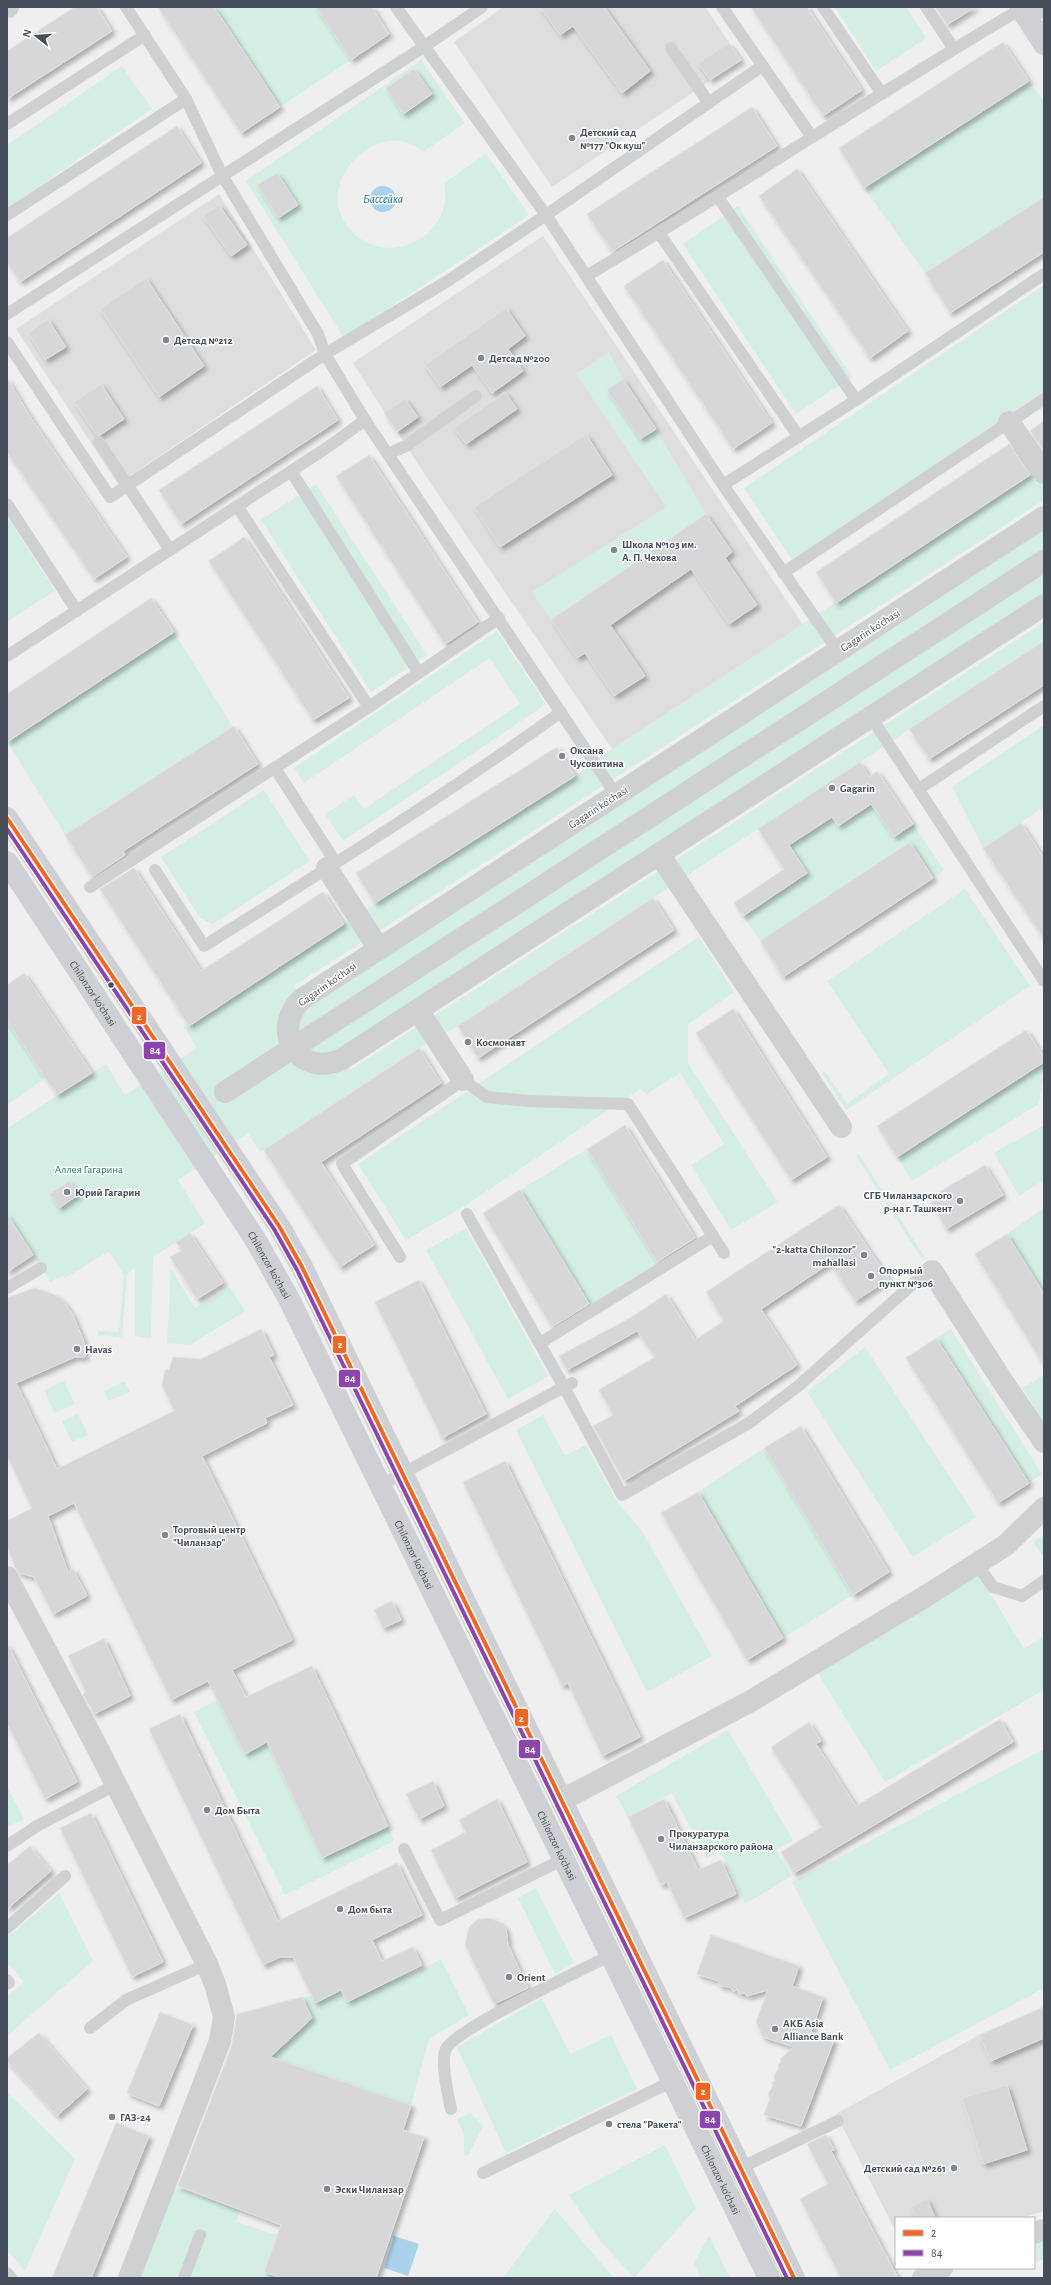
<svg xmlns="http://www.w3.org/2000/svg" width="1051" height="2285" viewBox="0 0 1051 2285" font-family="'Alegreya Sans',sans-serif">
  <style>
    .education { fill: #dededf }
    .green { fill: #d4eee3; fill-rule: evenodd }
    .water { fill: #a9d2ec }
    .building { fill: #d7d7d9; stroke: #e1e1e2; filter: url(#shadow) }
    .lines { fill: none; stroke-linecap: round; stroke-linejoin: round }
    .lane { stroke: #ced0d2; stroke-width: 12 }
    .street { stroke: #ced0d2; stroke-width: 22 }
    .secondary { stroke: #ced0d4; stroke-width: 22 }
    .bus-1-casing { stroke: #fff; stroke-width: 7 }
    .bus-2-casing { stroke: #fff; stroke-width: 7 }
    .bus-1 { stroke: #f26522; stroke-width: 4 }
    .bus-2 { stroke: #8e44ad; stroke-width: 4 }
    .poi-dot { fill: #82868f; stroke: #fff; stroke-width: 1.5 }
    .bus-dot { fill: #474e5b; stroke: #fff; stroke-width: 1.5 }
    .labels { text-anchor: middle; stroke-width: 3; stroke-linejoin: round; paint-order: stroke }
    .poi-label { font-size: 11px; font-weight: bold; fill: #474e5b; stroke: #fff; text-anchor: start }
    .street-label { font-size: 11px; fill: #474e5b; stroke: #fff }
    .park-label { font-size: 11px; fill: #197c5c; stroke: #fff }
    .water-label { font-size: 12px; font-style: italic; fill: #0f6ba6; stroke: #fff }
    .line-badge { stroke: #fff; stroke-width: 1.5 }
    .badge-label { font-size: 11px; text-anchor: middle; font-weight: bold; fill: #fff }
  </style>
  <defs>
    <filter id="shadow"><feDropShadow dx="3.5" dy="3.5" stdDeviation="2" flood-color="#0004"/></filter>
  </defs>
  <rect width="100%" height="100%" fill="#f0efef"/>
  <!-- education -->
  <g class="education">
    <path d="M503 7H705L741 60 552 187 454 42Z"/>
    <path d="M219 194 316 350 118 484 16 329Z"/>
    <path d="M543 236 803 625 612 749 425 475 353 363Z"/>
    <path d="M979 2035 991 2061 1044 2038V2211L1021 2218H896V2232L836 2114Z"/>
  </g>
  <!-- green -->
  <g class="green">
    <path d="M214 7H316L351 60 280 107Z"/>
    <path d="M835 7H906L926 38 876 71Z"/>
    <path d="M421 60 529 215 344 338 246 181ZM465 123 486 154 444 183C456 241 378 273 345 223 316 178 381 115 423 152Z"/>
    <path d="M122 66 152 109 7 208V145Z"/>
    <path d="M1029 81 1044 102V197L925 273 864 188Z"/>
    <path d="M738 206 852 377 796 414 683 244Z"/>
    <path d="M1044 285V391L793 561 744 488Z"/>
    <path d="M609 352 623 379 607 390 639 439 656 429 706 514 551 620 532 592 666 507 576 374Z"/>
    <path d="M1044 466V500L294 986 308 1007 1044 530V593L337 1052 350 1070 1044 622V641L458 1026 419 1048 264 1150 260 1152 248 1133 178 1180 205 1223 153 1257 151 1338 135 1336V1268L127 1274 122 1337 98 1335V1331L119 1332 124 1275 109 1251 65 1278 63 1275 50 1282 7 1214V1128L106 1064 125 1095 197 1048 185 1028 375 903 575 776 612 749Z"/>
    <path d="M316 484 427 655 371 692 261 520Z"/>
    <path d="M7 516 55 591 7 622Z"/>
    <path d="M497 631 546 704 343 841 325 814 354 795 364 809 520 704 490 658 304 783 294 768Z"/>
    <path d="M174 632 233 727 65 835 7 742Z"/>
    <path d="M1044 725V807L983 848 952 787Z"/>
    <path d="M264 790 310 861 213 924 200 918 161 857Z"/>
    <path d="M871 804 894 837 913 824 944 870 933 878 909 842 760 941 743 916 807 873 789 845 832 817 839 826Z"/>
    <path d="M965 889 1030 986 846 1110 822 1073 825 1071 847 1104 889 1074 827 981Z"/>
    <path d="M699 937 734 992 688 1024V1063L778 1202 731 1230 691 1165 724 1144 680 1073 647 1094 640 1089 466 1205 406 1240 358 1164Z"/>
    <path d="M7 1021 45 1078 7 1105Z"/>
    <path d="M1044 1062 1039 1104 912 1181 897 1157Z"/>
    <path d="M1044 1125V1180L1019 1196 994 1153Z"/>
    <path d="M587 1149 658 1263 590 1305 520 1190Z"/>
    <path d="M859 1154 924 1256 921 1258 856 1156Z"/>
    <path d="M1044 1208V1294L1007 1234Z"/>
    <path d="M466 1228 548 1376 508 1399 426 1250Z"/>
    <path d="M171 1269 195 1308 230 1287 245 1311 190 1345 167 1343Z"/>
    <path d="M951 1329 1042 1474 1029 1483 936 1338Z"/>
    <path d="M865 1347 976 1517 913 1557 807 1392Z"/>
    <path d="M1044 1375V1424L1022 1388Z"/>
    <path d="M64 1381 75 1404 54 1413 44 1390Z"/>
    <path d="M125 1381 130 1392 108 1401 104 1391Z"/>
    <path d="M78 1414 88 1435 72 1442 62 1421Z"/>
    <path d="M543 1415 565 1456 586 1445 617 1502 642 1531 712 1656 647 1692 516 1430Z"/>
    <path d="M764 1448 853 1595 783 1638 698 1492Z"/>
    <path d="M1044 1535V1558L1033 1542Z"/>
    <path d="M979 1575 1024 1649 1044 1636V1690L885 1782 817 1672Z"/>
    <path d="M218 1700 245 1754 267 1742 322 1858 388 1826 394 1841 285 1895 194 1712Z"/>
    <path d="M728 1730 793 1840 776 1850 792 1876 745 1904 720 1850 706 1858 672 1793 628 1817 616 1796Z"/>
    <path d="M1044 1749V1988L890 2070 792 1882Z"/>
    <path d="M7 1786 24 1819 7 1827Z"/>
    <path d="M536 1888 574 1963 555 1974 518 1898Z"/>
    <path d="M59 1893 93 1961 7 2036V1997L24 1982 7 1962V1938Z"/>
    <path d="M441 1959 469 2015 429 2039 411 2105 270 2057 302 1997 312 1996 315 2003 341 1990 406 1973 408 1977Z"/>
    <path d="M542 1998 570 2054 611 2035 637 2089 506 2153 457 2047Z"/>
    <path d="M7 2092 75 2159 25 2271 7 2250Z"/>
    <path d="M470 2113 483 2126 468 2156 464 2155V2135L457 2119Z"/>
    <path d="M665 2145 696 2208 634 2278 598 2238 569 2195Z"/>
    <path d="M171 2186 240 2210 236 2222 277 2235 264 2271 283 2278H135Z"/>
    <path d="M555 2209 614 2278H503Z"/>
    <path d="M709 2235 730 2278H701L694 2263Z"/>
    <path d="M1044 2240V2259L1034 2262V2242Z"/>
  </g>
  <!-- water -->
  <g class="water">
    <circle cx="383" cy="199" r="13"/>
    <path d="M394 2236 419 2244 408 2276 384 2268Z"/>
  </g>
  <!-- building -->
  <g class="building">
    <path d="M75 7H97L112 31 7 99V51Z"/>
    <path d="M158 7H214L280 107 241 133Z"/>
    <path d="M316 7H372L389 34 351 60Z"/>
    <path d="M540 7H604L650 71 622 93 573 26 560 35Z"/>
    <path d="M751 7H807L862 90 823 116Z"/>
    <path d="M935 7H975L947 25Z"/>
    <path d="M1003 42 1029 81 864 188 839 148Z"/>
    <path d="M729 43 741 60 710 80 698 63Z"/>
    <path d="M414 69 432 94 403 114 386 88Z"/>
    <path d="M752 107 777 146 612 252 587 214Z"/>
    <path d="M177 126 201 163 20 282 7 262V238Z"/>
    <path d="M797 169 908 331 870 358 759 196Z"/>
    <path d="M277 173 298 205 278 218 257 185Z"/>
    <path d="M1044 197V252L950 313 925 273Z"/>
    <path d="M219 205 247 245 231 256 203 216Z"/>
    <path d="M663 260 772 423 733 449 624 286Z"/>
    <path d="M146 278 204 366 159 397 100 309Z"/>
    <path d="M506 308 525 336 508 349 523 371 492 393 472 365 440 387 425 365Z"/>
    <path d="M48 319 66 347 45 360 28 333Z"/>
    <path d="M7 378 31 418 127 557 94 579 7 452Z"/>
    <path d="M623 379 656 429 640 439 607 390Z"/>
    <path d="M101 384 124 419 100 435H96L74 402Z"/>
    <path d="M317 386 338 420 181 524 159 490Z"/>
    <path d="M505 392 517 409 466 444 454 428Z"/>
    <path d="M405 399 418 417 397 432 384 413Z"/>
    <path d="M1044 421V451L1030 431Z"/>
    <path d="M586 434 612 475 500 547 474 507Z"/>
    <path d="M1009 444 1030 475 836 603 816 572Z"/>
    <path d="M369 455 478 622 445 644 336 476Z"/>
    <path d="M706 514 732 552 725 558 757 605 729 624 691 569 610 625 645 676 614 696 585 653 577 658 551 620Z"/>
    <path d="M244 537 349 698 313 720 209 561Z"/>
    <path d="M151 598 174 632 7 742V694Z"/>
    <path d="M1044 641V685L929 759 909 729Z"/>
    <path d="M234 726 258 764 123 851 125 855 92 877 65 835Z"/>
    <path d="M557 747 575 776 375 903 356 873Z"/>
    <path d="M860 762 869 777 877 771 913 824 894 837 871 804 838 826 832 817 789 845 807 873 743 916 734 903 784 869 758 829Z"/>
    <path d="M1021 823 1044 858V939L983 848Z"/>
    <path d="M910 842 933 878 783 977 760 941Z"/>
    <path d="M134 868 201 971 323 892 344 924 189 1026 100 889Z"/>
    <path d="M653 898 674 930 478 1058 458 1026Z"/>
    <path d="M24 973 92 1073 57 1095 7 1021V985Z"/>
    <path d="M733 1009 827 1157 791 1180 696 1033Z"/>
    <path d="M1026 1030 1044 1057V1062L897 1157 877 1126Z"/>
    <path d="M419 1048 441 1083 321 1162 374 1245 340 1267 264 1150Z"/>
    <path d="M625 1125 695 1238 657 1262 587 1149Z"/>
    <path d="M985 1165 1003 1195 946 1229 929 1198Z"/>
    <path d="M69 1181 78 1195 59 1208 50 1194Z"/>
    <path d="M520 1190 589 1304 552 1327 483 1213Z"/>
    <path d="M839 1205 889 1279 855 1301 830 1263 761 1309 797 1365 735 1406 739 1411 624 1481 593 1426 613 1415 599 1390 655 1357 637 1331 567 1370 559 1356 630 1318 666 1294 695 1340 724 1321 706 1292Z"/>
    <path d="M7 1214 33 1255 7 1272Z"/>
    <path d="M190 1233 223 1283 197 1299 170 1257 182 1250 176 1242Z"/>
    <path d="M1007 1234 1044 1294V1365L975 1254Z"/>
    <path d="M419 1280 486 1414 442 1438 375 1302Z"/>
    <path d="M35 1288 55 1295 64 1302 73 1315 84 1342 85 1357H75L16 1383 57 1469 174 1411 162 1385 165 1370H169L173 1357 201 1359 261 1329 274 1355 269 1357 293 1405 265 1418 267 1423 202 1456 292 1640 232 1670 246 1697 312 1666 388 1826 322 1858 267 1742 245 1754 208 1681 171 1700 74 1503 48 1516 68 1572 73 1569 87 1596 53 1614 34 1577 19 1573 16 1569 7 1547V1521L32 1508 7 1456V1298Z"/>
    <path d="M936 1338 1029 1483 998 1503 906 1358Z"/>
    <path d="M801 1426 889 1572 853 1595 764 1448Z"/>
    <path d="M505 1461 640 1737 602 1756 568 1683 562 1686 463 1482Z"/>
    <path d="M698 1492 783 1638 747 1660 661 1513Z"/>
    <path d="M392 1601 401 1620 383 1628 374 1610Z"/>
    <path d="M104 1639 130 1696 94 1714 83 1694 86 1692 68 1656Z"/>
    <path d="M7 1643 77 1782 45 1799 7 1723Z"/>
    <path d="M180 1714 278 1921 397 1863 422 1915 372 1940 382 1961 413 1947 422 1965 347 2002 341 1990 315 2003 293 1957H280L263 1965 149 1729Z"/>
    <path d="M1000 1719 1013 1742 794 1873 781 1852 822 1827 771 1747 809 1722 821 1741 816 1744 856 1806Z"/>
    <path d="M433 1781 444 1806 419 1819 406 1794Z"/>
    <path d="M497 1799 527 1862 455 1898 431 1850 466 1832 459 1820Z"/>
    <path d="M664 1799 698 1870 721 1860 736 1894 684 1918 667 1882 661 1885 628 1817Z"/>
    <path d="M91 1813 163 1962 132 1977 60 1828Z"/>
    <path d="M30 1846 51 1871 7 1909V1865Z"/>
    <path d="M488 1918 498 1921 506 1929 508 1945 528 1988 494 2004 465 1945 469 1927 477 1920Z"/>
    <path d="M711 1935 799 1966 792 1986 823 1997 811 2032 834 2040 801 2126 764 2115 770 2098 768 2094 773 2086 772 2082 775 2080 774 2076 779 2068 778 2065 781 2062 780 2059 794 2047 763 2037 756 2022 768 1990 747 1996 744 1993 739 1994 737 1990 733 1991 730 1987 720 1986 718 1981 697 1974Z"/>
    <path d="M302 1997 312 2018 270 2057 411 2105 403 2130 424 2137 376 2278H283L264 2272 281 2225 178 2186 232 2045 237 2014Z"/>
    <path d="M1044 2007V2038L991 2061 979 2035Z"/>
    <path d="M160 2012 193 2025 159 2106 127 2093Z"/>
    <path d="M39 2033 87 2089 57 2116 7 2061V2058Z"/>
    <path d="M1007 2085 1027 2150 983 2164 962 2098Z"/>
    <path d="M116 2123 149 2136 91 2278H52Z"/>
    <path d="M826 2135 834 2150 831 2151 898 2278H841L800 2199 828 2184 807 2144Z"/>
    <path d="M927 2199 935 2218H917L911 2207Z"/>
  </g>
  <g class="lines">
    <!-- lane -->
    <g class="lane">
      <path d="M126 7 186 99 222 175 318 334 325 354 446 282 546 215 723 485 838 651"/>
      <path d="M396 7 546 215 762 66"/>
      <path d="M722 7 812 137"/>
      <path d="M823 7 882 94"/>
      <path d="M926 7 954 49"/>
      <path d="M671 48 709 103"/>
      <path d="M7 124 145 35"/>
      <path d="M718 197 856 400"/>
      <path d="M7 215 186 99"/>
      <path d="M659 233 799 437"/>
      <path d="M588 275C734 189 875 95 1021 9"/>
      <path d="M7 314 425 46 482 7"/>
      <path d="M7 342 110 497 325 354 365 420 616 795"/>
      <path d="M99 442 170 550"/>
      <path d="M388 454 406 446 476 396"/>
      <path d="M291 471 419 673"/>
      <path d="M723 485 856 400 1044 274"/>
      <path d="M7 504 77 611"/>
      <path d="M237 506 369 707"/>
      <path d="M783 573 1044 399"/>
      <path d="M7 656 328 447 365 420"/>
      <path d="M871 717 1044 981"/>
      <path d="M275 768 336 863"/>
      <path d="M919 789 1044 706"/>
      <path d="M155 870 204 946C325 870 446 795 561 712"/>
      <path d="M90 887 369 707 499 618"/>
      <path d="M467 1214 564 1387 572 1383"/>
      <path d="M400 1257 342 1164 463 1080 487 1097 528 1101 628 1104 724 1253"/>
      <path d="M7 1288 41 1268"/>
      <path d="M540 1343 713 1236"/>
      <path d="M381 1485 564 1387 622 1495 749 1423 797 1387 915 1282 932 1271"/>
      <path d="M977 1564 993 1587 1022 1596 1044 1581"/>
      <path d="M7 1846 37 1826 117 1784"/>
      <path d="M404 1849 440 1920 564 1859"/>
      <path d="M7 1928 65 1876"/>
      <path d="M7 1980 9 1983 7 1984"/>
      <path d="M90 2028 126 2000 207 1964"/>
      <path d="M451 2109C448 2094 440 2062 446 2049 455 2029 584 1969 611 1955"/>
      <path d="M740 2168 838 2121"/>
      <path d="M483 2173 673 2081"/>
      <path d="M7 2273 11 2278"/>
      <path d="M184 2278 200 2235"/>
    </g>
    <!-- street -->
    <g class="street">
      <path d="M7 7H8"/>
      <path d="M1009 422 1044 473"/>
      <path d="M1044 517 302 999C269 1031 299 1079 342 1059L1044 605"/>
      <path d="M659 854 841 1127"/>
      <path d="M327 868 379 949"/>
      <path d="M418 1010 463 1080"/>
      <path d="M225 1092 1044 561"/>
      <path d="M932 1271 1001 1379 1044 1442"/>
      <path d="M7 1577 96 1745 207 1964 216 1987 224 2017 220 2041 129 2278"/>
      <path d="M562 1800 751 1701 926 1596 1006 1545 1044 1508"/>
      <path d="M1034 2233 1044 2230"/>
      <path d="M923 2278 942 2268"/>
    </g>
    <!-- secondary -->
    <g class="secondary">
      <path d="M1020 7 1044 44"/>
      <path d="M1043 7 1044 8"/>
      <path d="M7 818 279 1226 302 1267 794 2278"/>
      <path id="s1" d="M7 862 255 1239 289 1299 769 2278"/>
    </g>
    <defs>
      <path id="bus-1" d="M7 818 279 1226 302 1267 794 2278"/>
      <path id="bus-2" d="M7 829 274 1229 297 1270 787 2278"/>
    </defs>
    <!-- bus-1 casing -->
    <use href="#bus-1" class="bus-1-casing"/>
    <!-- bus-2 casing -->
    <use href="#bus-2" class="bus-2-casing"/>
    <!-- bus-1 -->
    <use href="#bus-1" class="bus-1"/>
    <!-- bus-2 -->
    <use href="#bus-2" class="bus-2"/>
  </g>
  <!-- markers -->
  <g class="poi-dot">
    <circle cx="572" cy="138" r="4"/>
    <circle cx="166" cy="340" r="4"/>
    <circle cx="481" cy="358" r="4"/>
    <circle cx="614" cy="550" r="4"/>
    <circle cx="562" cy="756" r="4"/>
    <circle cx="832" cy="788" r="4"/>
    <circle cx="468" cy="1042" r="4"/>
    <circle cx="67" cy="1192" r="4"/>
    <circle cx="960" cy="1201" r="4"/>
    <circle cx="864" cy="1255" r="4"/>
    <circle cx="871" cy="1276" r="4"/>
    <circle cx="77" cy="1349" r="4"/>
    <circle cx="165" cy="1535" r="4"/>
    <circle cx="207" cy="1810" r="4"/>
    <circle cx="661" cy="1839" r="4"/>
    <circle cx="340" cy="1909" r="4"/>
    <circle cx="509" cy="1977" r="4"/>
    <circle cx="775" cy="2029" r="4"/>
    <circle cx="112" cy="2117" r="4"/>
    <circle cx="609" cy="2124" r="4"/>
    <circle cx="954" cy="2168" r="4"/>
    <circle cx="327" cy="2189" r="4"/>
  </g>
  <circle class="bus-dot" cx="111" cy="985" r="3.5"/>
  <g class="labels">
    <!-- poi labels -->
    <g class="poi-label">
      <text x="580" y="136">Детский сад<tspan x="580" dy="13">№177 "Ок куш"</tspan></text>
      <text x="174" y="344">Детсад №212</text>
      <text x="489" y="362">Детсад №200</text>
      <text x="622" y="548">Школа №103 им.<tspan x="622" dy="13">А. П. Чехова</tspan></text>
      <text x="570" y="754">Оксана<tspan x="570" dy="13">Чусовитина</tspan></text>
      <text x="840" y="792">Gagarin</text>
      <text x="476" y="1046">Космонавт</text>
      <text x="75" y="1196">Юрий Гагарин</text>
      <text x="952" y="1199" text-anchor="end">СГБ Чиланзарского<tspan x="952" dy="13">р-на г. Ташкент</tspan></text>
      <text x="856" y="1253" text-anchor="end">"2-katta Chilonzor"<tspan x="856" dy="13">mahallasi</tspan></text>
      <text x="879" y="1274">Опорный<tspan x="879" dy="13">пункт №306</tspan></text>
      <text x="85" y="1353">Havas</text>
      <text x="173" y="1533">Торговый центр<tspan x="173" dy="13">"Чиланзар"</tspan></text>
      <text x="215" y="1814">Дом Быта</text>
      <text x="669" y="1837">Прокуратура<tspan x="669" dy="13">Чиланзарского района</tspan></text>
      <text x="348" y="1913">Дом быта</text>
      <text x="517" y="1981">Orient</text>
      <text x="783" y="2027">АКБ Asia<tspan x="783" dy="13">Alliance Bank</tspan></text>
      <text x="120" y="2121">ГАЗ-24</text>
      <text x="617" y="2128">стела "Ракета"</text>
      <text x="946" y="2172" text-anchor="end">Детский сад №261</text>
      <text x="335" y="2193">Эски Чиланзар</text>
    </g>
    <!-- street labels -->
    <g class="street-label">
      <text transform="translate(870 630) rotate(-33)" y="4">Gagarin ko'chasi</text>
      <text transform="translate(598 807) rotate(-33)" y="4">Gagarin ko'chasi</text>
      <text transform="translate(327 984) rotate(-35)" y="4">Gagarin ko'chasi</text>
      <text dy="4" stroke="none"><textPath href="#s1" startOffset="157">Chilonzor ko'chasi</textPath></text>
      <text dy="4" stroke="none"><textPath href="#s1" startOffset="481">Chilonzor ko'chasi</textPath></text>
      <text dy="4" stroke="none"><textPath href="#s1" startOffset="805">Chilonzor ko'chasi</textPath></text>
      <text dy="4" stroke="none"><textPath href="#s1" startOffset="1129">Chilonzor ko'chasi</textPath></text>
      <text dy="4" stroke="none"><textPath href="#s1" startOffset="1501">Chilonzor ko'chasi</textPath></text>
    </g>
    <!-- park labels -->
    <g class="park-label">
      <text x="89" y="1173">Аллея Гагарина</text>
    </g>
    <!-- water labels -->
    <g class="water-label">
      <text x="383" y="203">Бассейка</text>
    </g>
  </g>
  <g class="line-badge">
    <rect x="131" y="1006" width="16" height="19" rx="4" fill="#f26522"/>
    <rect x="143" y="1041" width="23" height="19" rx="4" fill="#8e44ad"/>
    <rect x="332" y="1335" width="15" height="19" rx="4" fill="#f26522"/>
    <rect x="338" y="1369" width="23" height="19" rx="4" fill="#8e44ad"/>
    <rect x="514" y="1708" width="15" height="19" rx="4" fill="#f26522"/>
    <rect x="518" y="1739" width="23" height="20" rx="4" fill="#8e44ad"/>
    <rect x="695" y="2082" width="16" height="19" rx="4" fill="#f26522"/>
    <rect x="699" y="2110" width="22" height="19" rx="4" fill="#8e44ad"/>
  </g>
  <g class="badge-label">
    <text x="139" y="1020">2</text>
    <text x="155" y="1054">84</text>
    <text x="340" y="1348">2</text>
    <text x="350" y="1382">84</text>
    <text x="521" y="1722">2</text>
    <text x="530" y="1753">84</text>
    <text x="703" y="2095">2</text>
    <text x="710" y="2123">84</text>
  </g>
  <!-- border -->
  <rect width="1051" height="2285" fill="none" stroke="#474e5b" stroke-width="16"/>
  <!-- legend -->
  <rect x="895" y="2217" width="140" height="52" fill="#ffffff" stroke="#b5b8bd"/>
  <rect x="903" y="2230" width="20" height="6" fill="#f26522" stroke="#b5b8bd"/>
  <text x="931" y="2237" font-size="12" fill="#474e5b">2</text>
  <rect x="903" y="2250" width="20" height="6" fill="#8e44ad" stroke="#b5b8bd"/>
  <text x="931" y="2257" font-size="12" fill="#474e5b">84</text>
  <!-- north arrow -->
  <g transform="translate(36 36) rotate(287)" stroke="#ffffff" stroke-width="3" paint-order="stroke">
  <path d="M0-3L7 15L0 10L-7 15Z" fill="#474e5b"/>
  <text y="-6" font-size="11" font-weight="bold" text-anchor="middle" fill="#474e5b">N</text>
  </g>
</svg>
